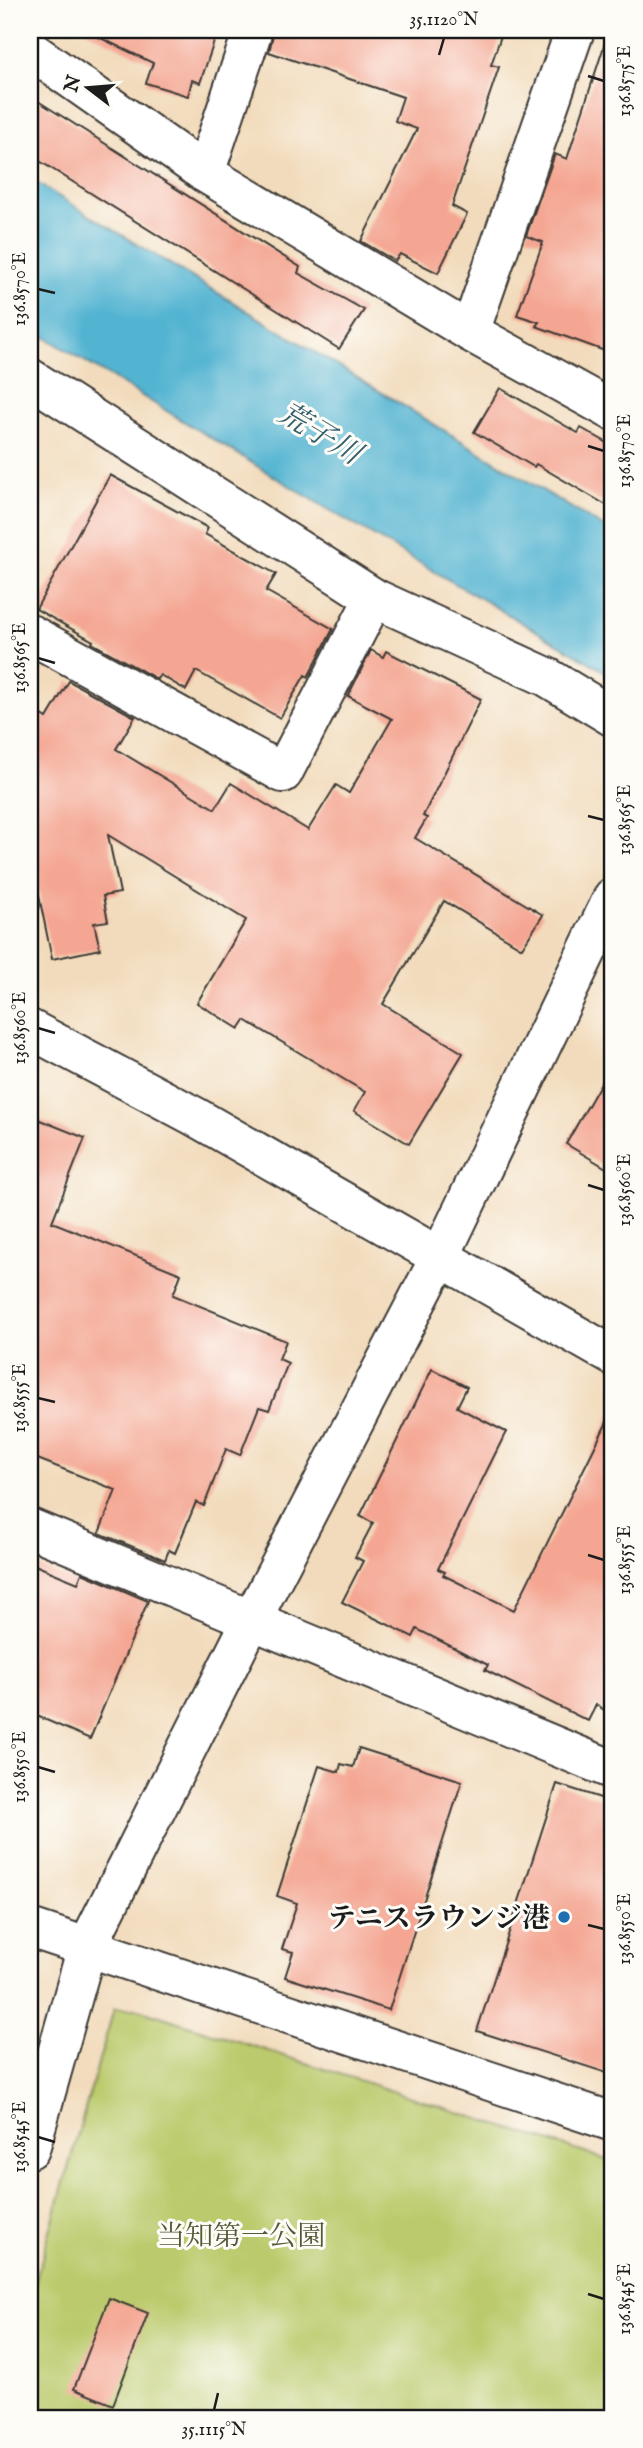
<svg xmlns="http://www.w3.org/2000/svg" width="643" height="2448" viewBox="0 0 643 2448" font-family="'IM FELL English','Noto Serif JP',serif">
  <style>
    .green { fill: #bbca6c; stroke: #6c7344; stroke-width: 2 }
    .water { fill: #52b4d1; stroke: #376876; stroke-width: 2 }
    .building { fill: #f4a692 }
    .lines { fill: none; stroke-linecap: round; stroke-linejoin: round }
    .minor-casing { stroke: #3c3934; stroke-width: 42 }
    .tertiary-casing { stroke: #3c3934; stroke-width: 42 }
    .minor { stroke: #fff; stroke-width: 38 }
    .tertiary { stroke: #fff; stroke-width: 38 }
    .ticks { fill: none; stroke: #1c1c1c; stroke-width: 2.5 }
    .poi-dot { fill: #1f6fb2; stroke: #fdfcf7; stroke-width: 2.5 }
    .labels { text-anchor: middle; stroke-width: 6; stroke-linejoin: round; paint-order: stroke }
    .poi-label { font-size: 28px; font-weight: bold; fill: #1c1c1c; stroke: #fdfcf7; text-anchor: end }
    .park-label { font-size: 28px; fill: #545938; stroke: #fdfcf7 }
    .water-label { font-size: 30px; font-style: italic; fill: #34606d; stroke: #fdfcf7 }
    .neatline { fill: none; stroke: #1c1c1c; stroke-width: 2.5 }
    .ticks-label { font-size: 18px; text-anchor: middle; fill: #1c1c1c }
  </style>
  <rect width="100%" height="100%" fill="#fdfcf7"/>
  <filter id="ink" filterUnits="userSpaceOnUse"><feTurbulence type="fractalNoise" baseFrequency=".0143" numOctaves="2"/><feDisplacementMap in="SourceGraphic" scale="14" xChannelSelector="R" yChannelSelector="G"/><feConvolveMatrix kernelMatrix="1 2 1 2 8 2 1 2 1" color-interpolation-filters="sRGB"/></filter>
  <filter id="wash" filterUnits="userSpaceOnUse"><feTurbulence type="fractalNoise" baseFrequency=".00686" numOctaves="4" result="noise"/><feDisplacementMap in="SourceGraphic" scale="28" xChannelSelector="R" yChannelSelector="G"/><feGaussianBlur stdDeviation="1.57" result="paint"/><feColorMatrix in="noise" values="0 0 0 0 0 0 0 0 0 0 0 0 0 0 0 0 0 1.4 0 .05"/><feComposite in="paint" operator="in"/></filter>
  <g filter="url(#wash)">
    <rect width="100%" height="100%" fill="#f2dbbc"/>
    <!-- green -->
    <path class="green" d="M114 2009H138L613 2162V2418H30V2300Z"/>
    <!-- water -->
    <path class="water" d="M30 179 613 533V676L336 514 30 328Z"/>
    <g id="blocks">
      <!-- building -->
      <g class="building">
        <path d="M84 30H218L200 83 192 80 188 96 146 83 153 63Z"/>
        <path d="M274 30H503L491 65 499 67 452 206 467 214 438 273 400 254 395 261 361 241 417 129 395 121 403 97 269 52Z"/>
        <path d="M605 43 613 44V354L536 326 539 322 517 315 543 242 526 236 555 154 567 159Z"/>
        <path d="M30 96 300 267 298 273 364 310 339 349 30 155Z"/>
        <path d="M500 388 578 433 581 428 613 446V509L536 464 534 467 474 432Z"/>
        <path d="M110 475 208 528 205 534 276 574 266 591 333 629 308 677 305 675 280 718 196 671 186 690 160 675 157 679 92 643 93 641 36 609Z"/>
        <path d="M371 650 383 657 386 651 481 699 423 816 427 818 415 838 543 915 522 948 444 901 383 1004 463 1053 409 1144 354 1111 365 1092 245 1020 239 1029 197 1003 246 920 108 835 120 893 103 896 108 921 94 923 100 949 52 959 30 852V707L47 718 69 681 135 717 116 749 215 809 231 783 308 830 336 785 349 793 392 719 348 696Z"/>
        <path d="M613 1062V1172L566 1144Z"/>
        <path d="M30 1116 85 1138 52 1222 181 1274 173 1295 286 1341 279 1359 288 1363 269 1410 259 1407 240 1455 226 1449 204 1506 196 1502 175 1553 169 1550 165 1560 99 1533 116 1490 30 1456Z"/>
        <path d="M432 1369 467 1387 457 1407 506 1432 438 1569 445 1572 443 1575 514 1610 613 1410V1715L596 1705 588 1721 485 1670 488 1665 417 1629 413 1637 342 1602 363 1561 355 1557 373 1523 360 1516Z"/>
        <path d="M30 1563 78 1583 82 1573 148 1601 90 1739 30 1713Z"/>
        <path d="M359 1748 462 1781 389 2010 285 1977 293 1952 282 1949 297 1903 277 1896 319 1766 339 1772 341 1764 353 1767Z"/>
        <path d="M557 1784 613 1802V2075L477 2031Z"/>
        <path d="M109 2298 148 2313 113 2405 74 2389Z"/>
      </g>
    </g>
  </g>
  <g filter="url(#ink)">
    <use href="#blocks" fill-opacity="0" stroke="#3c3934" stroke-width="2"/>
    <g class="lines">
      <defs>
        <g id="minor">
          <path d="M30 50 205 173 470 332 613 411"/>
          <path d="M205 173 253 30"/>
          <path d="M470 332 575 30"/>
          <path d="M30 378 374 598 547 677 613 717"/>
          <path d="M30 634 283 773 374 598"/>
          <path d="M30 1528 613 1770"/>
          <path d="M30 1928 613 2122"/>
          <path d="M30 2149 87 1947 252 1619 440 1257 613 897"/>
        </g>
        <path id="tertiary" d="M30 1029 194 1116 613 1356"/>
      </defs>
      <!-- minor casing -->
      <use href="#minor" class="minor-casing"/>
      <!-- tertiary casing -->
      <use href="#tertiary" class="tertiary-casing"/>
      <!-- minor -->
      <use href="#minor" class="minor"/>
      <!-- tertiary -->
      <use href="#tertiary" class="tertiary"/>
    </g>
  </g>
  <!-- ticks -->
  <path class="ticks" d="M439 55 444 38M588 76 604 81M38 289 55 293M588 446 604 451M38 658 55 663M588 816 604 820M38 1028 55 1033M588 1185 604 1190M38 1398 55 1402M588 1555 604 1560M38 1767 55 1772M588 1925 604 1929M38 2137 55 2142M588 2294 604 2299M214 2410 218 2393"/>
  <!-- markers -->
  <circle class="poi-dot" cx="564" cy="1917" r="7"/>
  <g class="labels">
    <!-- poi labels -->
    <g class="poi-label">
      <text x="550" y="1927">テニスラウンジ港</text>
    </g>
    <!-- park labels -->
    <g class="park-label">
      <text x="241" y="2245">当知第一公園</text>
    </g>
    <!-- water labels -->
    <g class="water-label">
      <text transform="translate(320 433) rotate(31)" y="10">荒子川</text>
    </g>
  </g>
  <!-- margin -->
  <rect width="643" height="2448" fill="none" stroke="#fdfcf7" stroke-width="77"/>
  <!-- north arrow -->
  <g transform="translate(88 88) rotate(286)" stroke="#fdfcf7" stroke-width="5" paint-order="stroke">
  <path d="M0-5L12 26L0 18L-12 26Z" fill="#1c1c1c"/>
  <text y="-10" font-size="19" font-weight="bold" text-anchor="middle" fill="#1c1c1c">N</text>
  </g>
  <rect x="38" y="38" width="566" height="2372" class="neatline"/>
  <g class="ticks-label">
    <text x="444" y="25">35.1120°N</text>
    <text transform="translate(624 81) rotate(-90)" y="6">136.8575°E</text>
    <text transform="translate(19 289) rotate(-90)" y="6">136.8570°E</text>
    <text transform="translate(624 451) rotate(-90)" y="6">136.8570°E</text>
    <text transform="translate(19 658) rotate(-90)" y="6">136.8565°E</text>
    <text transform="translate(624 820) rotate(-90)" y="6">136.8565°E</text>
    <text transform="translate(19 1028) rotate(-90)" y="6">136.8560°E</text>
    <text transform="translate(624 1190) rotate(-90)" y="6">136.8560°E</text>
    <text transform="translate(19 1398) rotate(-90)" y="6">136.8555°E</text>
    <text transform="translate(624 1560) rotate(-90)" y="6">136.8555°E</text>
    <text transform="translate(19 1767) rotate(-90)" y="6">136.8550°E</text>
    <text transform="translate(624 1929) rotate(-90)" y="6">136.8550°E</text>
    <text transform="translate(19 2137) rotate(-90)" y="6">136.8545°E</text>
    <text transform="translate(624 2299) rotate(-90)" y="6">136.8545°E</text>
    <text x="214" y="2435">35.1115°N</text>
  </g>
</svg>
